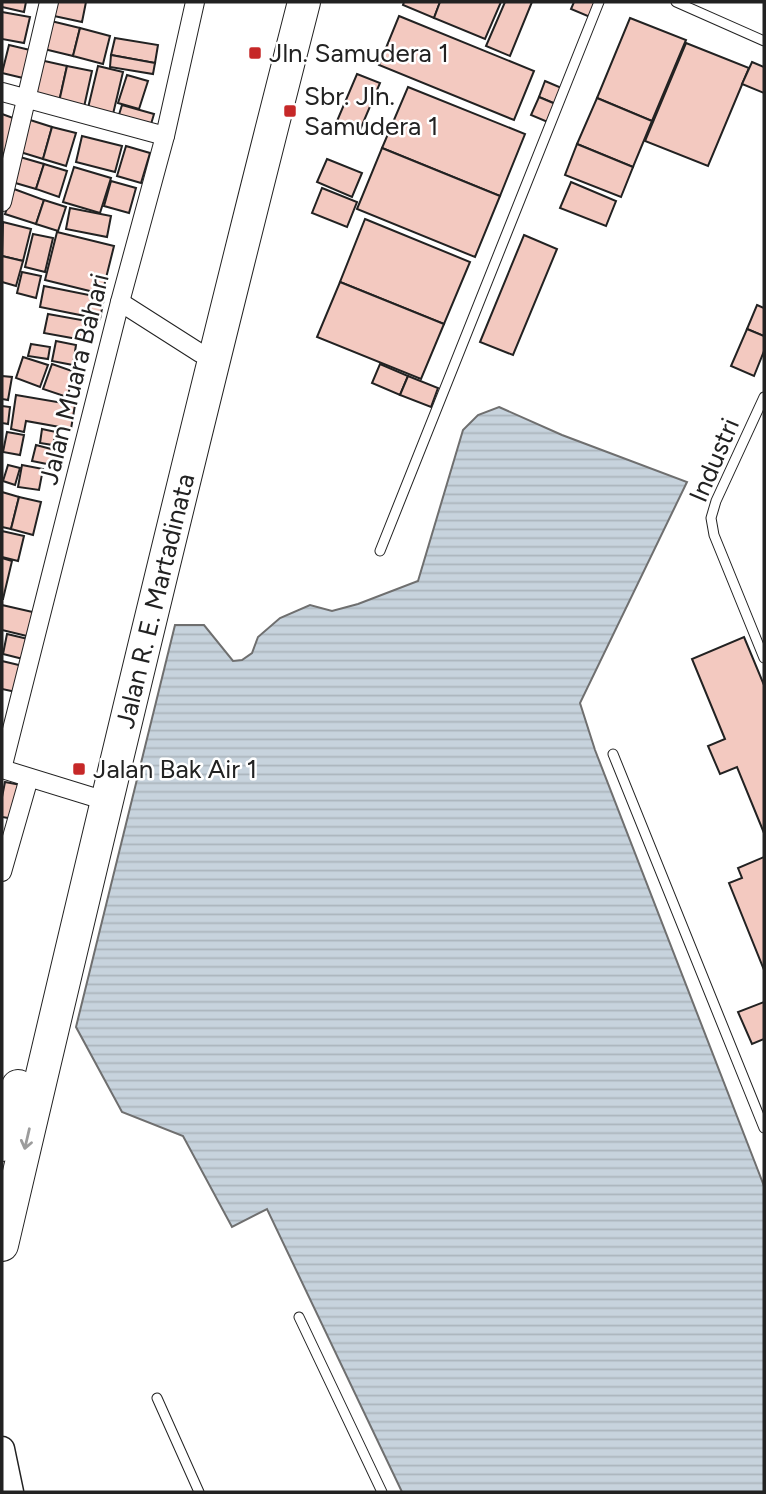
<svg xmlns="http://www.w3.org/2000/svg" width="766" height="1494" viewBox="0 0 766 1494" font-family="Figtree,sans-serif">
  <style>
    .water { fill: url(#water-rules); stroke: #6f6f6f; stroke-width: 2 }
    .building { fill: #f3c9c0; stroke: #222; stroke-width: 2 }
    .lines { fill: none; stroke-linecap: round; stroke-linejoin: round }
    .lane-casing { stroke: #222; stroke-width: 11 }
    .street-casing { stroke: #222; stroke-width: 20 }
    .secondary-casing { stroke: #222; stroke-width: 27 }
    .highway-casing { stroke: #222; stroke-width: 34 }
    .lane { stroke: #fff; stroke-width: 9 }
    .street { stroke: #fff; stroke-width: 18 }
    .secondary { stroke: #fff; stroke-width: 24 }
    .highway { stroke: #fff; stroke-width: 32 }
    .oneway { stroke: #9c9c9c }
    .poi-dot { fill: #c62828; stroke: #fff; stroke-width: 2.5 }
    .labels { text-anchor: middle; stroke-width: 5; stroke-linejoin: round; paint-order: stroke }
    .poi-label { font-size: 26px; fill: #222; stroke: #fff; text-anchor: start }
    .street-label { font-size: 26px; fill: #222; stroke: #fff }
  </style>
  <defs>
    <pattern id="water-rules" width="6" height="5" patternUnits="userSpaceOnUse" patternTransform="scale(1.75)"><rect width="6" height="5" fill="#c7d3dd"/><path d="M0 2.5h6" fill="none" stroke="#abb5bd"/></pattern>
  </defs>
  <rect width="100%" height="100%" fill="#fff"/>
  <!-- water -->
  <path class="water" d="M499 407 562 435 687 482 580 703 595 750 764 1186V1492H402L267 1209 232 1227 183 1136 122 1112 76 1027 175 625H204L233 661 242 660 252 653 258 637 280 618 310 605 332 611 358 604 418 581 463 430 478 415Z"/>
  <!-- building -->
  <g class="building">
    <path d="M2 2H26L24 12 2 7Z"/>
    <path d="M57 2H86L82 22 54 16Z"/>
    <path d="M404 2H440L434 18 403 5Z"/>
    <path d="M440 2H501L485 39 434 18Z"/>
    <path d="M505 2H532L510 56 486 46Z"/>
    <path d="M574 2H596L590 17 571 9Z"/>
    <path d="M2 12 30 17 24 43 2 39Z"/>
    <path d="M399 16 534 71 514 120 379 65Z"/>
    <path d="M630 18 686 40 652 121 597 98Z"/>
    <path d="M51 21 80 28 73 56 44 49Z"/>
    <path d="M80 28 110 36 103 64 73 56Z"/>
    <path d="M115 38 158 45 155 63 111 55Z"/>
    <path d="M686 43 749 68 708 166 645 141Z"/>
    <path d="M9 45 30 50 23 78 2 73Z"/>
    <path d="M111 55 155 63 153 74 110 67Z"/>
    <path d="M40 60 67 66 59 102 31 96Z"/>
    <path d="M752 62 764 67V93L742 84Z"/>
    <path d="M67 66 92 71 84 107 59 102Z"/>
    <path d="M98 66 123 72 113 114 88 108Z"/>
    <path d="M357 74 380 83 360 130 337 121Z"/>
    <path d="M127 75 148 81 139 109 118 103Z"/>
    <path d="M545 81 564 89 558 105 539 97Z"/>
    <path d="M408 87 525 134 500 196 382 148Z"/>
    <path d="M539 97 558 105 550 123 531 115Z"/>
    <path d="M597 98 652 121 633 167 577 144Z"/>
    <path d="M122 105 154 114 149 131 117 121Z"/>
    <path d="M2 114 16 119 4 154 2 153Z"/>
    <path d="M27 119 52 127 43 159 17 151Z"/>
    <path d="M52 127 76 133 66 166 43 159Z"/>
    <path d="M82 136 122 146 115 172 76 162Z"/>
    <path d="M577 144 633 167 621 197 565 175Z"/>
    <path d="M126 146 150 153 141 183 117 176Z"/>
    <path d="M382 148 500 196 475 257 357 209Z"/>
    <path d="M20 157 44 164 36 189 12 182Z"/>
    <path d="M327 159 362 173 352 197 317 182Z"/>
    <path d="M44 164 67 171 59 197 36 189Z"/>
    <path d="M74 167 111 178 100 213 63 202Z"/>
    <path d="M111 181 136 188 129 213 104 206Z"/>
    <path d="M571 182 616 201 606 226 560 208Z"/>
    <path d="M322 188 357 202 347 227 312 213Z"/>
    <path d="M14 189 44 200 36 224 5 214Z"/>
    <path d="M44 200 66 207 58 231 36 224Z"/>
    <path d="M70 208 111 216 107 237 66 229Z"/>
    <path d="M365 219 470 262 444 324 340 282Z"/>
    <path d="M3 222 31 229 23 261 2 256Z"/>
    <path d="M57 232 114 246 102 294 45 280Z"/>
    <path d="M33 234 53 238 45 272 25 267Z"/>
    <path d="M524 235 557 249 513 355 480 342Z"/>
    <path d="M2 256 23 261 16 286 2 282Z"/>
    <path d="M22 272 41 276 36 298 17 293Z"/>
    <path d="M340 282 444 324 421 379 317 337Z"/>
    <path d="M44 286 104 298 100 319 40 307Z"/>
    <path d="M757 305 764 308V336L747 329Z"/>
    <path d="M48 314 87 321 83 340 44 333Z"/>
    <path d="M747 329 764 336V351L754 376 731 366Z"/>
    <path d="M56 341 76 345 73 365 52 361Z"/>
    <path d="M31 344 50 347 48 359 28 356Z"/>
    <path d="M23 357 48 365 40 387 16 378Z"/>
    <path d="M52 364 75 372 67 397 43 389Z"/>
    <path d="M380 364 408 376 400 395 372 383Z"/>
    <path d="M2 376 12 377 8 400 2 399Z"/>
    <path d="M408 376 438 388 431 407 400 395Z"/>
    <path d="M16 395 75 405 71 429 26 421 24 432 11 429Z"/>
    <path d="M2 406 10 407 8 424 2 423Z"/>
    <path d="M42 429 56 432 53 445 40 443Z"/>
    <path d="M7 432 24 435 20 455 3 452Z"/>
    <path d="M36 445 55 450 52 465 32 461Z"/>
    <path d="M8 465 20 468 15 485 3 481Z"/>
    <path d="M22 465 43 469 39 490 18 487Z"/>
    <path d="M2 492 19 497 11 529 2 527Z"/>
    <path d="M19 497 41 502 33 535 11 529Z"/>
    <path d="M2 531 24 536 18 561 2 557Z"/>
    <path d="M2 558 12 561 3 599H2Z"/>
    <path d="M2 605 37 613 31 637 2 630Z"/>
    <path d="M7 634 28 639 23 659 3 654Z"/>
    <path d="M744 637 764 685V833L737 767 720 774 708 746 725 739 692 659Z"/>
    <path d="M2 661 23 666 16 692 2 689Z"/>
    <path d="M5 782 21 785 14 819 2 817V797Z"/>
    <path d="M764 857V970L729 883 742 878 738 868Z"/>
    <path d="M764 1002V1039L752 1044 738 1012Z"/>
  </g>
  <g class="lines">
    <defs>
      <g id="lane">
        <path d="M676 2 764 41"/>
        <path d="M764 397 716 501 711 518 714 535 764 658"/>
        <path d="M380 551 599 2"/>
        <path d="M613 754 764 1128"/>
        <path d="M299 1317 382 1492"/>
        <path d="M157 1398 199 1492"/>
      </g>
      <g id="street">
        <path d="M2 92 165 136"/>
        <path d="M2 202 49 2"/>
        <path d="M120 302 200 353 215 356"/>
        <path d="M2 769 120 302 165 136 195 2"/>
        <path d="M2 769 106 801"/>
        <path d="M2 872 29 778"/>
      </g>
      <path id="secondary" d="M2 1449 11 1492"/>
      <g id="highway">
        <path d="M2 1145 18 1086"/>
        <path id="s1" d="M2 1245C99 830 198 415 304 2"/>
      </g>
    </defs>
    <!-- lane casing -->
    <use href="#lane" class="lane-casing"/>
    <!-- street casing -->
    <use href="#street" class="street-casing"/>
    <!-- secondary casing -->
    <use href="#secondary" class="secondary-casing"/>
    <!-- highway casing -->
    <use href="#highway" class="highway-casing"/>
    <!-- lane -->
    <use href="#lane" class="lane"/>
    <!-- street -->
    <use href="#street" class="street"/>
    <!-- secondary -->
    <use href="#secondary" class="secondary"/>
    <!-- highway -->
    <use href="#highway" class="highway"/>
  </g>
  <!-- one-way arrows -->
  <defs><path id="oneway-shaft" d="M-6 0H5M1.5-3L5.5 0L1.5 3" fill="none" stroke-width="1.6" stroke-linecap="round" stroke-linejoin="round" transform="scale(1.75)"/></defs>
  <use class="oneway" href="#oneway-shaft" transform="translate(27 1139) rotate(103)"/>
  <!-- markers -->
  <g class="poi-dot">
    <rect x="248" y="46" width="14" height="14" rx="3.5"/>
    <rect x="283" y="104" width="14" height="14" rx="3.5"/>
    <rect x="72" y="762" width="14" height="14" rx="3.5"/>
  </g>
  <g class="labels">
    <!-- poi labels -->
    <g class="poi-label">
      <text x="269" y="62">Jln. Samudera 1</text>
      <text x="304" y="105">Sbr. Jln.<tspan x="304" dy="30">Samudera 1</tspan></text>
      <text x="93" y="778">Jalan Bak Air 1</text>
    </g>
    <!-- street labels -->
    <g class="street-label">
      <text transform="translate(74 379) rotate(-76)" y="9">Jalan Muara Bahari</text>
      <text transform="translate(714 460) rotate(-67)" y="9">Industri</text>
      <text dy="9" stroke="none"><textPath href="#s1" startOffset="662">Jalan R. E. Martadinata</textPath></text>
    </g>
  </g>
  <!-- border -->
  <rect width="766" height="1494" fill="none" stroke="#222222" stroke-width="7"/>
</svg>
